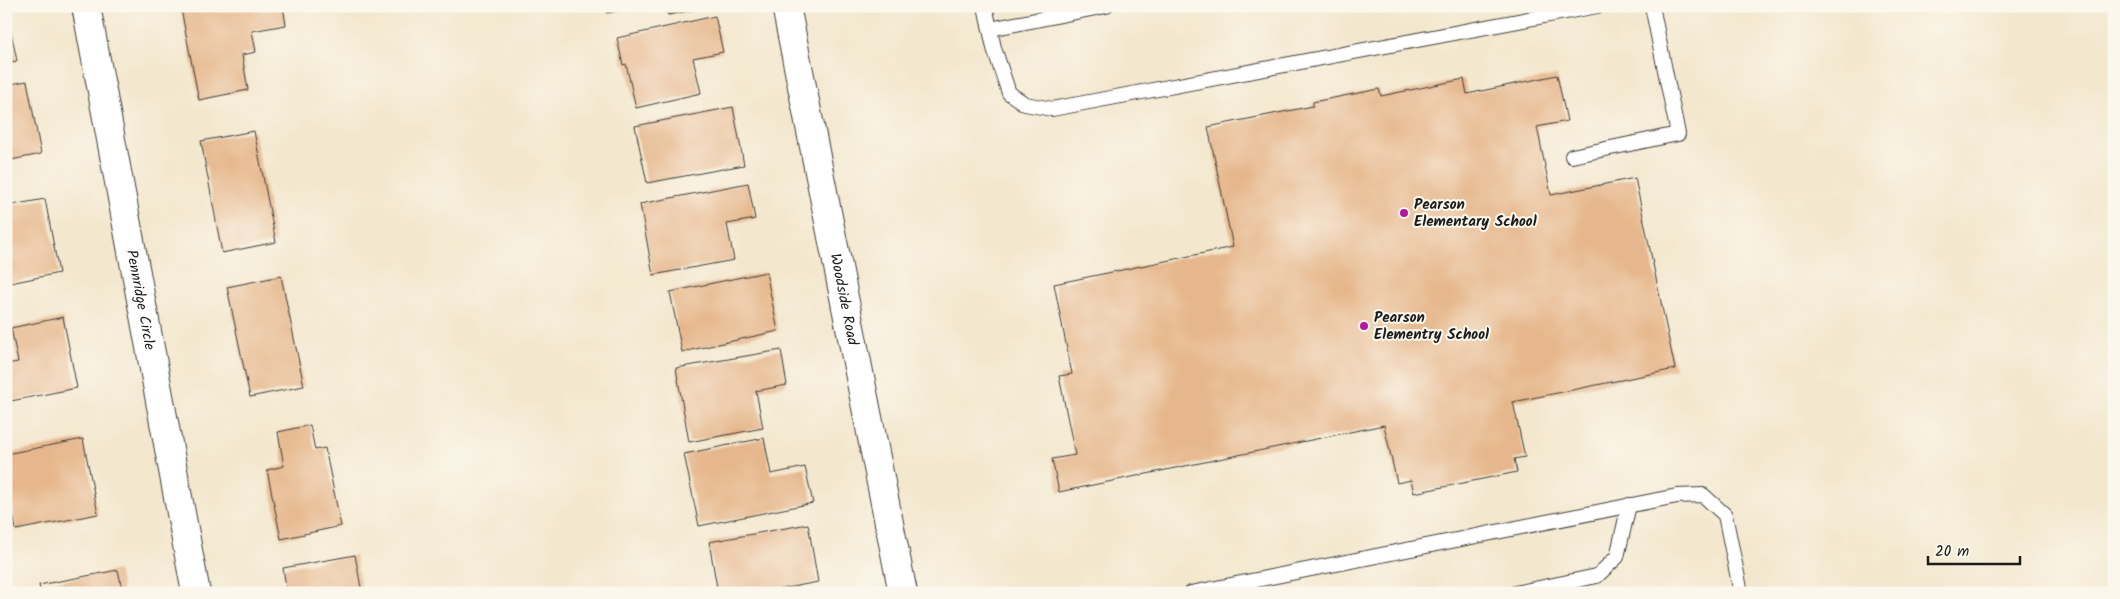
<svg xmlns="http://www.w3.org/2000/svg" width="2120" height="599" viewBox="0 0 2120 599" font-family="Kalam,sans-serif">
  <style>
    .building { fill: #e6b78c }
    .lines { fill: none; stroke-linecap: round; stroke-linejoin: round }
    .service-casing { stroke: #3c3a37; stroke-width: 16 }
    .minor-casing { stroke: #3c3a37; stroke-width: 30 }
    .tertiary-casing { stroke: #3c3a37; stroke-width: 30 }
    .service { stroke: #fff; stroke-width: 14 }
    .minor { stroke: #fff; stroke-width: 28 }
    .tertiary { stroke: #fff; stroke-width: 28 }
    .poi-dot { fill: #b5179e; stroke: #fbf7ec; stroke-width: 2 }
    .labels { text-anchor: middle; stroke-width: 4; stroke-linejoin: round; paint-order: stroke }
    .poi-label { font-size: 15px; font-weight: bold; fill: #1c1c1c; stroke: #fbf7ec; text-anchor: start }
    .street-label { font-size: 15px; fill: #1c1c1c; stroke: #fbf7ec }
  </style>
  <rect width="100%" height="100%" fill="#fbf7ec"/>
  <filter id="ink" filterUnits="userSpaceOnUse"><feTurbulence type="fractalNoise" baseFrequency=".02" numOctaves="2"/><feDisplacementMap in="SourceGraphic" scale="10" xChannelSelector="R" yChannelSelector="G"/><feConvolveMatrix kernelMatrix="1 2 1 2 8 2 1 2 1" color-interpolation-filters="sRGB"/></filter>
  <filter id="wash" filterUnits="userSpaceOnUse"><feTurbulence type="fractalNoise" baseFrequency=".0096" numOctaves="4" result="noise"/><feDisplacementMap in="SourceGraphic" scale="20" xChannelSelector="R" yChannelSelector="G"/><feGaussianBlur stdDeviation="1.12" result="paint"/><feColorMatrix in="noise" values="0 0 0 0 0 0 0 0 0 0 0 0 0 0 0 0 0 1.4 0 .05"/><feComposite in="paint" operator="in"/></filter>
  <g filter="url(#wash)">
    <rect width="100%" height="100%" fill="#f3e7cd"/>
    <g id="blocks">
      <!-- building -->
      <g class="building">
        <path d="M194 6H283L286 25 252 31 256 52 242 55 248 90 199 100 181 9Z"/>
        <path d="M605 6H636V7L607 13Z"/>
        <path d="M666 6H708V7L668 15Z"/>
        <path d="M6 8 17 61 6 63Z"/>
        <path d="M715 16 723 52 693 58 701 93 636 108 626 64 623 65 617 38Z"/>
        <path d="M1557 75 1567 121 1537 127 1551 195 1635 178 1675 369 1513 402 1525 457 1514 459 1517 472 1414 493 1411 480 1397 483 1384 425 1059 492 1052 459 1075 455 1059 376 1072 374 1054 284 1233 247 1208 127 1313 106V102L1379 89 1381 96 1464 79 1467 94Z"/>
        <path d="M27 81 41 154 6 161V85Z"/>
        <path d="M733 107 744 165 647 183 635 126Z"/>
        <path d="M254 131 276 242 222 253 201 141Z"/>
        <path d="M748 183 755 219 727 224 734 260 653 275 640 204Z"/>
        <path d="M45 199 59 273 6 284V206Z"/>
        <path d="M766 272 778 331 682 352 670 292Z"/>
        <path d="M281 276 304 386 250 397 227 287Z"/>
        <path d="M63 317 77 388 6 402V364L18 362 11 328Z"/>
        <path d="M781 350 787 385 756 391 763 428 689 442 676 368Z"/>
        <path d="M310 425 315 450 325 448 341 526 281 539 267 470 284 466 278 432Z"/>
        <path d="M764 438 771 474 805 467 813 503 699 526 684 454Z"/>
        <path d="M83 439 98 514 16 530 6 478V454Z"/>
        <path d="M808 524 818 582 760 593H718L709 542Z"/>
        <path d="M355 555 362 593H287L283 568Z"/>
        <path d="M118 570 123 593H41L39 585Z"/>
      </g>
    </g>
  </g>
  <g filter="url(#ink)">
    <use href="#blocks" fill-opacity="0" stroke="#3c3a37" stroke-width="1"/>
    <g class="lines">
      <defs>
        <g id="service">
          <path d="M985 6 994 48 1009 93 1025 104 1052 109 1597 6"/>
          <path d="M990 29 1106 6"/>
          <path d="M1572 156 1678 134 1652 6"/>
          <path d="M1191 593 1677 496 1703 495 1725 515 1741 593"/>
          <path d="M1515 593 1597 576 1617 557 1629 505"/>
        </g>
        <g id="minor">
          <path id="s1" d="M86 6 196 593"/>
        </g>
        <g id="tertiary">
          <path id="s2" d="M786 6 903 593"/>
        </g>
      </defs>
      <!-- service casing -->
      <use href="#service" class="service-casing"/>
      <!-- minor casing -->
      <use href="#minor" class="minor-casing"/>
      <!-- tertiary casing -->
      <use href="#tertiary" class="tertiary-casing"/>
      <!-- service -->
      <use href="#service" class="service"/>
      <!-- minor -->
      <use href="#minor" class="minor"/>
      <!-- tertiary -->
      <use href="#tertiary" class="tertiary"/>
    </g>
  </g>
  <!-- markers -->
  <g class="poi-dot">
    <circle cx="1404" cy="213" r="5"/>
    <circle cx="1364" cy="326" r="5"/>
  </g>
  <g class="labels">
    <!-- poi labels -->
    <g class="poi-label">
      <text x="1414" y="209">Pearson<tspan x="1414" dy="17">Elementary School</tspan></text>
      <text x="1374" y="322">Pearson<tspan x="1374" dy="17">Elementry School</tspan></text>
    </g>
    <!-- street labels -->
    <g class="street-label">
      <text dy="5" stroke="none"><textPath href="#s2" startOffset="299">Woodside Road</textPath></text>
      <text dy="5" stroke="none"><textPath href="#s1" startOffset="299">Pennridge Circle</textPath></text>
    </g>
  </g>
  <!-- margin -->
  <rect width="2120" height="599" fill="none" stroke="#fbf7ec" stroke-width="25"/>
  <!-- scale -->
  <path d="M1928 556v8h92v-8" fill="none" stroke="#1c1c1c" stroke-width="2.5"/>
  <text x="1935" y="556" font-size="15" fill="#1c1c1c" stroke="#fbf7ec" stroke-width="4" paint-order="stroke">20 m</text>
</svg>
